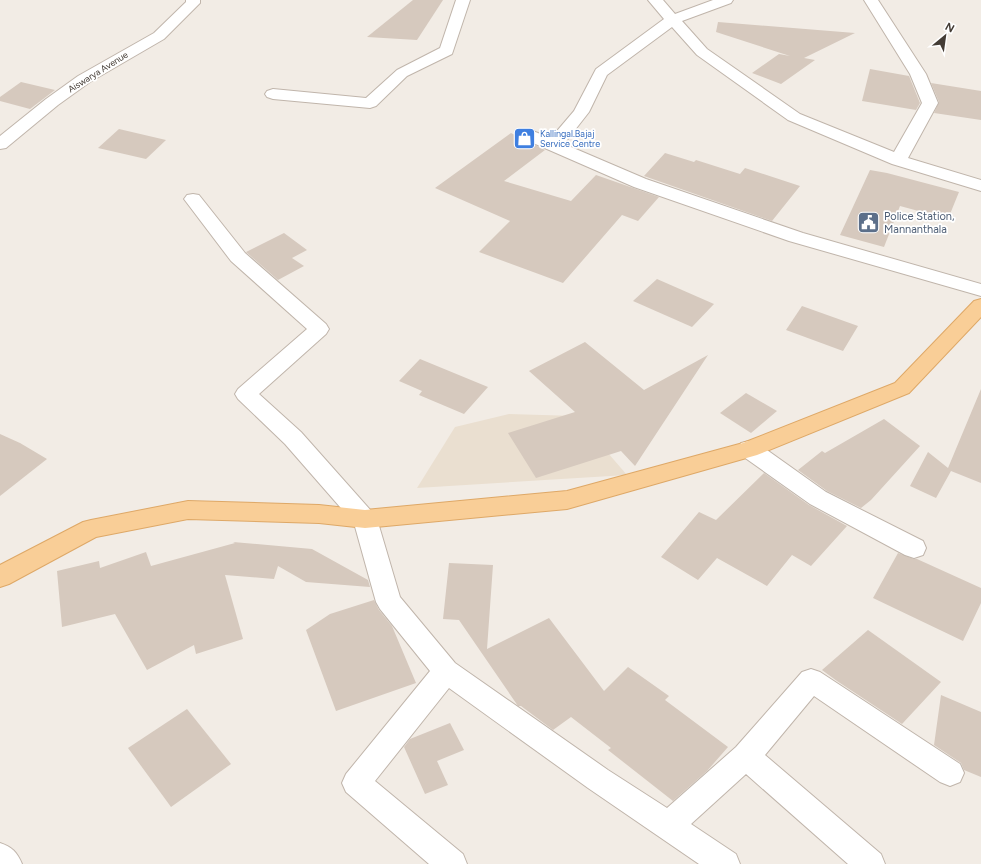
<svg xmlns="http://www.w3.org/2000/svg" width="981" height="864" viewBox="0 0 981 864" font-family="Figtree,sans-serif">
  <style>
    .education { fill: #eadfd0 }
    .building { fill: #d6c9be }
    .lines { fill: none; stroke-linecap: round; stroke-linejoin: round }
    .minor-casing { stroke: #c0b5ab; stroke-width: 2 }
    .major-casing { stroke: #dea867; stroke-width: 2 }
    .minor { fill: #fff; fill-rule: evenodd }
    .major { fill: #f9ce97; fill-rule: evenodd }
    .labels { text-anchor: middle; stroke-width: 3.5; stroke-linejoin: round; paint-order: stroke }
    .far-street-label { font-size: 9px; fill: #443c35; stroke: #fff }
    .far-shop-label { font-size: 9px; fill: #366cbe; stroke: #fff; text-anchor: start }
    .service-label { font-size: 11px; fill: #4e5e75; stroke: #fff; text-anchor: start }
  </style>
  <rect width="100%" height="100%" fill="#f2ece5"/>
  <!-- education -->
  <path class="education" d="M509 414 576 416 627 475 417 488 455 427Z"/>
  <!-- building -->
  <g class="building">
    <path d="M413 0H443L417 40 367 37Z"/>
    <path d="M718 22 855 33 804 58 815 60 781 84 752 73 779 54 790 56 716 32Z"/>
    <path d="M870 69 909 76 920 103 916 110 862 101Z"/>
    <path d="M21 82 55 90 30 109 0 101V97Z"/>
    <path d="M931 83 981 91V120L934 113 939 102Z"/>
    <path d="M119 129 166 140 146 159 98 148Z"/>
    <path d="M511 133 545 150 504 181 571 201 596 175 659 197 638 221 622 215 563 283 479 252 510 221 435 188Z"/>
    <path d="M665 153 694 162 696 160 740 174 745 168 800 186 772 221 644 176Z"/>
    <path d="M870 170 887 173 959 192 948 219 900 206 884 247 840 235Z"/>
    <path d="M284 233 307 250 292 258 304 266 278 280 246 252Z"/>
    <path d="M657 279 714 304 692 327 633 301Z"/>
    <path d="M802 306 858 326 843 351 786 330Z"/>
    <path d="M585 342 644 390 708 355 635 466 621 451 536 478 508 433 575 412 529 371Z"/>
    <path d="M420 359 488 387 464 414 419 395 422 391 399 381Z"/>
    <path d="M981 389V483L951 471 936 498 910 486 928 452 948 468Z"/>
    <path d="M746 393 777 411 751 433 720 413Z"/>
    <path d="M884 419 920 446 871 500 861 508 827 491 798 470 822 451 825 453Z"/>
    <path d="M0 434 20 443 47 459 0 496Z"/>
    <path d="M764 473 809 505 847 526 811 566 792 555 767 586 717 558 698 580 661 557 699 512 716 520Z"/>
    <path d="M233 542 312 549 368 580 370 587 306 582 278 566 274 579 225 575 243 639 196 654 194 645 147 670 115 614 62 627 57 571 99 561 100 568 146 552 151 566 235 543Z"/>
    <path d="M898 553 914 559H917L981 588V603L963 641 873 598Z"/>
    <path d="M449 563 493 565 487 649 549 618 604 691 628 667 669 696 665 700 728 747 707 771 673 801 608 750 611 748 571 717 553 730 521 706H518L459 620 443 619Z"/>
    <path d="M374 600 379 610 392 626 416 683 336 711 306 630 330 614Z"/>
    <path d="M868 630 941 682 902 724 837 681 822 670Z"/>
    <path d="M941 695 981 712V777L964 770 961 763 934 745Z"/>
    <path d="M187 709 231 764 171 807 128 748Z"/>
    <path d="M450 723 464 750 437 761 448 785 425 794 404 747 410 739Z"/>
  </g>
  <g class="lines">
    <defs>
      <g id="minor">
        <path d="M186 0H200V3L164 39 90 82 58 105 6 148 0 149V136L46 99 78 76 154 33 186 2Z"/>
        <path d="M456 0H470L452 54 407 76 376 106 370 108 273 99 267 97 265 94 267 91 273 89 366 98 397 70 440 48Z"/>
        <path d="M648 0H663L675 14 713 0H733L731 3 682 21 707 49 800 114 894 152 922 103 910 74 864 0H878L926 74 938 103 908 158 981 180V191L892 164 788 120 697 55 672 27 607 75 589 112 564 144 646 179 803 233 981 284V296L789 241 634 187 524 139 522 135 524 131 530 130 551 138 574 111 596 69 664 19Z"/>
        <path d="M193 194 199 195 245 253 326 324 329 329 326 334 259 394 301 432 373 513 377 519 400 597 455 663 608 770 667 808 736 747 802 672 811 669 820 672 960 764 964 773 960 782 950 786 940 782 814 696 765 755 881 854 885 864H848L746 774 691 824 736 854 740 864H699L588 788 449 688 375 781 463 854 467 864H429L346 792 342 783 346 774 430 671 380 609 376 602 354 523 285 444 238 399 235 394 238 389 307 329 231 261 184 199 187 195Z"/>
        <path d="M749 441 757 443 826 492 923 541 926 548 923 555 914 558 905 555 810 504 741 455 738 449 741 443Z"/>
        <path d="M0 843C12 847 17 852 22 864H0Z"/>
      </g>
      <path id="major" d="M981 299V317L909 393 757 455 567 509 365 528 319 523 188 519 96 537 9 584 0 587V565L83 522 91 520 188 501 319 505 365 510 567 491 743 443 895 383 974 301Z"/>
    </defs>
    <!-- minor casing -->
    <use href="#minor" class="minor-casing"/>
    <!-- major casing -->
    <use href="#major" class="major-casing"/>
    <!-- minor -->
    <use href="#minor" class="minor"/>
    <!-- major -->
    <use href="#major" class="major"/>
  </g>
  <!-- icons -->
  <defs>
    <symbol id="shop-square" viewBox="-11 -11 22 22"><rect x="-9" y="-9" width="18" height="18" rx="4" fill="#3f7fe0" stroke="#fff"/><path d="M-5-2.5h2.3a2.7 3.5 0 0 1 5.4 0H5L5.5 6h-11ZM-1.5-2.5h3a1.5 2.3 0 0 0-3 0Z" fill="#fff"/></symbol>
    <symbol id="civic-square" viewBox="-11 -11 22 22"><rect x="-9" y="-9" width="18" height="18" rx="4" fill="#5c6f8a" stroke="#fff"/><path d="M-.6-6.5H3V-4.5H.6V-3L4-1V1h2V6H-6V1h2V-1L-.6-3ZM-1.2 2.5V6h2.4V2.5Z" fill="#fff"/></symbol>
  </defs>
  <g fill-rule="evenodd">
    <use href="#shop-square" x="512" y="126" width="25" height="25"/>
    <use href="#civic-square" x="856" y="210" width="25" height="25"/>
  </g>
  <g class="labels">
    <!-- far-street labels -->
    <g class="far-street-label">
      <text transform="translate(98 72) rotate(-32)" y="3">Aiswarya Avenue</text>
    </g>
    <!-- far-shop labels -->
    <g class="far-shop-label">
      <text x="540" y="137">Kallingal.Bajaj<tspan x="540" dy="10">Service Centre</tspan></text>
    </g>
    <!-- service labels -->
    <g class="service-label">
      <text x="884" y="220">Police Station,<tspan x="884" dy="13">Mannanthala</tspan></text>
    </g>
  </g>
  <!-- north arrow -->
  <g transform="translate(945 36) rotate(29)" stroke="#ffffff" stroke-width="3" paint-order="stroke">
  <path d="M0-3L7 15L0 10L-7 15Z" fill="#443c35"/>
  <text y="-6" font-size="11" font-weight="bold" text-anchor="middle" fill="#443c35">N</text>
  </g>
</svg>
